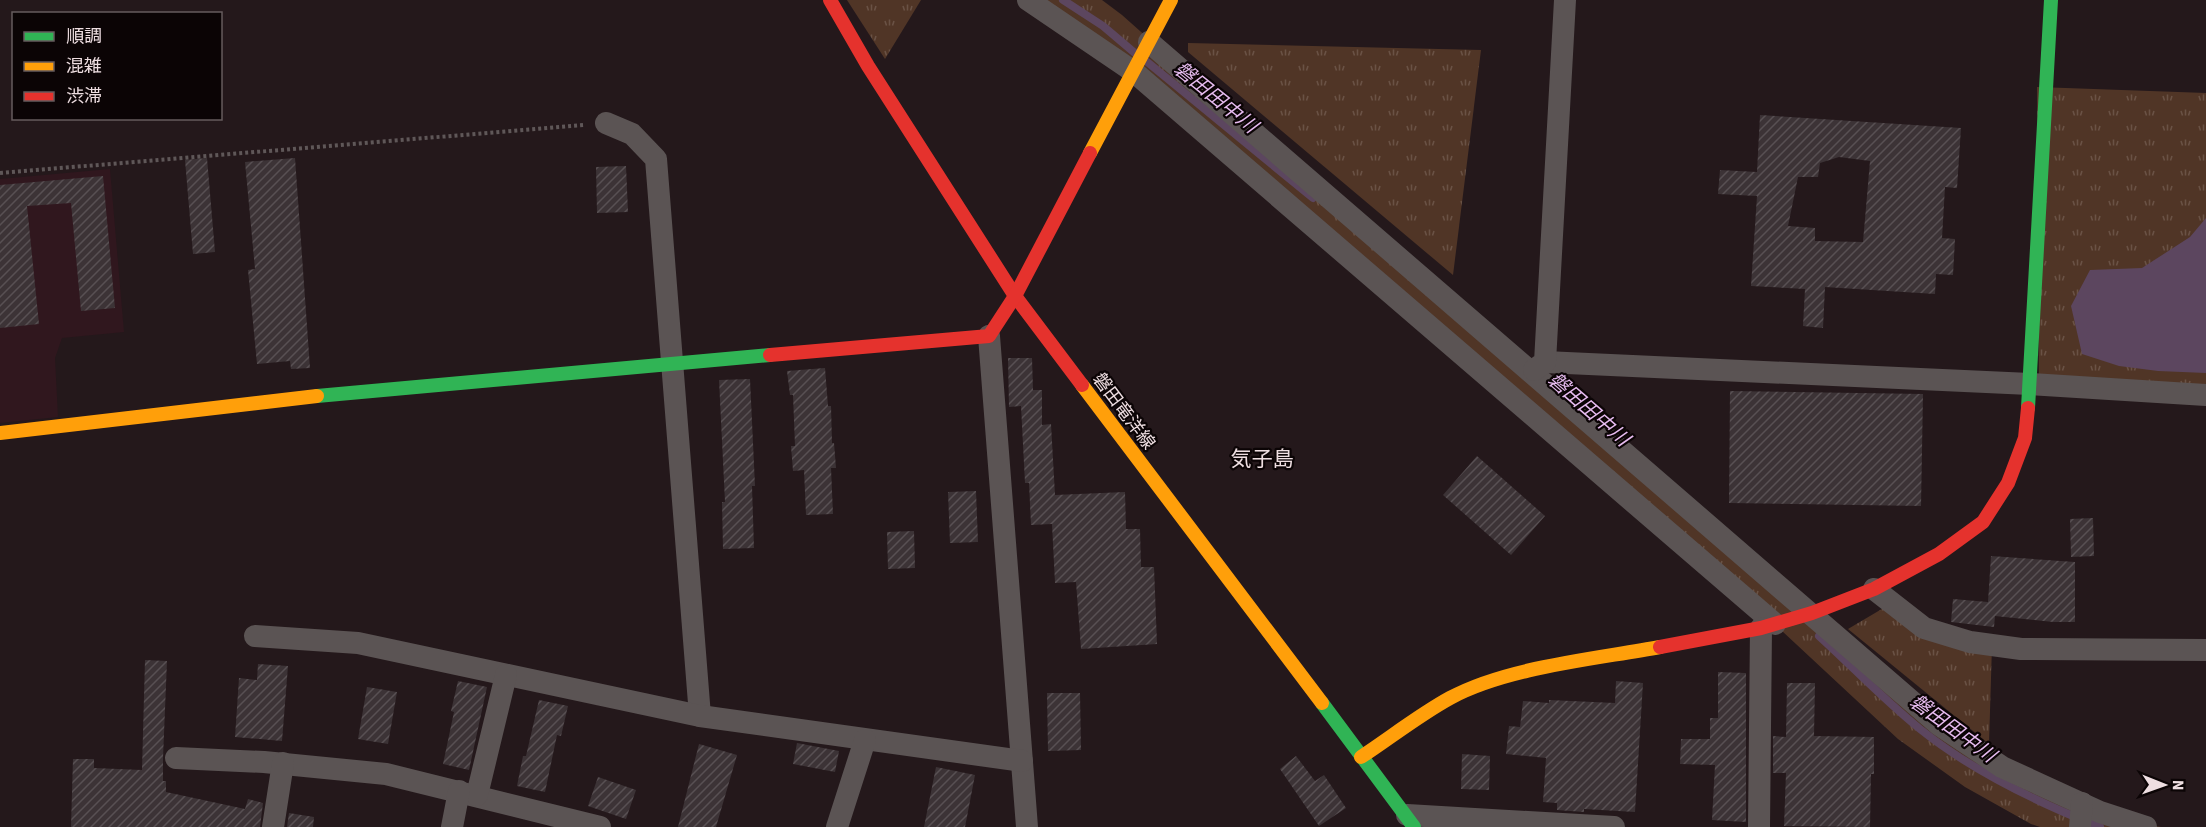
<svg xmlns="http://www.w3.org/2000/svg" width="2206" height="827" viewBox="0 0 2206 827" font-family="'Source Sans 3','Noto Sans JP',sans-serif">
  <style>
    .built { fill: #30171e }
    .grass { fill: url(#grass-tufts) }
    .water { fill: #5c465f }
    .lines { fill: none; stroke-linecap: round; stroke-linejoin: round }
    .stream { stroke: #5c465f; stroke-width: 8 }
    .building { fill: url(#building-hatch); fill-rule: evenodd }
    .path { stroke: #5f5758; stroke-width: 4; stroke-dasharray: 3 3; stroke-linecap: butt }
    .street { stroke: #5b5454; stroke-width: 22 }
    .fast { stroke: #30b455; stroke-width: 14 }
    .slow { stroke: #ff9f0a; stroke-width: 14 }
    .jam { stroke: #e5322d; stroke-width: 14 }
    .labels { text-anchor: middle; stroke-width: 4.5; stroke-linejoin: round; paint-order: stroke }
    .street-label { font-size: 18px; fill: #eedee1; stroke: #0b0405 }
    .water-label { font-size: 20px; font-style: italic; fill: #e6bbef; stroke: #0b0405 }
    .quarter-label { font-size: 21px; fill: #eedee1; stroke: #0b0405 }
  </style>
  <defs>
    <pattern id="grass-tufts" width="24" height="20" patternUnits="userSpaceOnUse" patternTransform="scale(1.5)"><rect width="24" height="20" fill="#503526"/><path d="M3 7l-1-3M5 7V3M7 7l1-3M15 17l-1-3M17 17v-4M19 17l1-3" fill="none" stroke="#6a5245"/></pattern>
    <pattern id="building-hatch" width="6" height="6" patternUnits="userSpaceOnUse" patternTransform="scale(1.5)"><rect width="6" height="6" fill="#3c3336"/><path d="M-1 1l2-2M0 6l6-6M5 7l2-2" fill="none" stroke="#585053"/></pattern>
  </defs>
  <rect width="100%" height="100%" fill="#24181b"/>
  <!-- built -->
  <path class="built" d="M110 169 124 332 62 338 55 358 58 417 0 423V179Z"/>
  <!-- grass -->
  <g class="grass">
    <path d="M847 0H921L885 59Z"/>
    <path d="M1022 0H1102L1122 15 1285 160 1938 724 2122 820 2161 827H2040L2031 824 1965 787 1898 739 1769 619 1170 92Z"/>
    <path d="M1188 43 1481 50 1453 275 1188 52Z"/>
    <path d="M2037 87 2206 93V395L2039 384Z"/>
    <path d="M1892 603 1992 645 1989 744 1848 629Z"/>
  </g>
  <!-- water -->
  <path class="water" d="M2206 218V373L2158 371 2119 366 2082 354 2071 306 2090 270 2142 268 2190 237Z"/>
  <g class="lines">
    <!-- stream -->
    <g class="stream">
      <path d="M1063 0 1103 26 1136 54"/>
      <path d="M1146 61 1313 198"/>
      <path d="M1819 636C1852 666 1884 700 1920 729 1971 770 2039 803 2100 827"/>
    </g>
  </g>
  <!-- building -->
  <g class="building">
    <path d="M1760 115 1961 128 1957 188 1945 187 1942 238 1955 239 1953 275 1936 274 1935 294 1825 287 1823 328 1803 326 1805 289 1751 286 1757 196 1718 194 1720 170 1757 172ZM1839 157 1870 161 1863 242 1815 241V228L1788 226 1798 177H1818L1820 163Z"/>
    <path d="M207 158 215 252 193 254 185 160Z"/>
    <path d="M295 158 310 368 291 369 290 361 257 364 248 270 255 269 245 162Z"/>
    <path d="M626 166 628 212 597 213 596 167Z"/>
    <path d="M103 176 115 308 81 311 71 203 27 206 39 324 0 328V185Z"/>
    <path d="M1008 358H1032L1033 390H1042V425L1051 424 1055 495 1125 492 1126 529H1140L1141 567H1154L1157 644 1081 649 1076 582 1055 583 1052 524 1031 525 1029 483H1025L1021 406 1009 407Z"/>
    <path d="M825 368 828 406H831L832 443H834L836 468H831L833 514 806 515 804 470 793 471 791 446H795L793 395H790L787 371Z"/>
    <path d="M750 379 755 486H752L754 548 723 549 722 502H725L719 380Z"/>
    <path d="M1730 391 1923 394 1921 506 1729 503Z"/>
    <path d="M1477 456 1545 516 1511 555 1443 495Z"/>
    <path d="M976 491 978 542 950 543 948 492Z"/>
    <path d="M2093 518 2094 556 2071 557 2070 519Z"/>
    <path d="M914 531 915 568 888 569 887 532Z"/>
    <path d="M1991 556 2075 562V622H2053L1995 616 1994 627 1951 622 1953 599 1988 602Z"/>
    <path d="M145 660 167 661 163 758V781H166V792L245 809 248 799 263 803 260 827H71L73 759H94V768L142 770Z"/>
    <path d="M258 664 288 666 282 741 235 737 239 678 257 680Z"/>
    <path d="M1718 672 1746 673V822L1712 820 1715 765 1680 764 1681 739H1710V718H1718Z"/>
    <path d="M458 681 487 687 469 770 443 764 454 712 451 711Z"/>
    <path d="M1616 681 1643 683 1635 812 1584 809V812L1557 810V803L1543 802 1546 758 1506 754 1509 726 1520 727 1523 701 1549 703V700L1615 703Z"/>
    <path d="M1787 683H1815L1814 736 1874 737V774H1871L1870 827 1784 826 1786 773H1773V736L1786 737Z"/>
    <path d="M367 687 397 692 388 744 358 739Z"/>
    <path d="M1047 693H1080L1081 750 1048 751Z"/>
    <path d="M539 700 568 706 561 736 557 735 545 792 517 786 523 756H526Z"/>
    <path d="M797 743 839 751 835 772 793 764Z"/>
    <path d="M699 744 737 755 716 827H678Z"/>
    <path d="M1462 754 1490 756 1489 790 1461 789Z"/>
    <path d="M1296 756 1315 781 1324 775 1346 808 1319 826 1280 769Z"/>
    <path d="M936 767 975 775 965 827H924Z"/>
    <path d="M598 777 636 790 626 819 588 806Z"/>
    <path d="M289 813 314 817 313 827H287Z"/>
  </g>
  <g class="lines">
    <!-- path -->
    <path class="path" d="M0 173 584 125"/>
    <!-- street -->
    <g class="street">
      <path d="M1028 0 1134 72 1775 624"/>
      <path d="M1149 42 1938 724 2002 767 2100 812 2146 827"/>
      <path d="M606 123 632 134 656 159 700 716"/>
      <path d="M989 336 1027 827"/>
      <path d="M1545 362 2030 384 2206 395"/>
      <path d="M1534 370 1545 362 1565 0"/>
      <path d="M1874 589 1924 628 1970 642 2021 649 2206 650"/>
      <path d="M255 636 358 643 700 716 1022 761"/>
      <path d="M176 758 264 762 386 774 600 827"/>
      <path d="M477 795 506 675"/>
      <path d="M1407 815 1614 827"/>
      <path d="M273 827 283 763"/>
      <path d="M452 827 459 791"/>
      <path d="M837 827 865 740"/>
      <path d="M1759 827 1761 628"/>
      <path d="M2080 827 2082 803"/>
    </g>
    <!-- fast -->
    <g class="fast">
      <path d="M317 396 770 355"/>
      <path d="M2028 408 2051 0"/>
      <path d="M1322 703 1414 827"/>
    </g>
    <!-- slow -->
    <g class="slow">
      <path d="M1090 153 1171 0"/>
      <path d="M1082 385 1322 703"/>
      <path d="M0 433 317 396"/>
      <path d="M1361 757C1390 738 1419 715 1450 698 1507 667 1596 659 1660 647"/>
    </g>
    <!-- jam -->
    <g class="jam">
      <path d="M830 0 868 66 1015 296 1082 385"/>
      <path d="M770 355 989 336 1015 296 1090 153"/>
      <path d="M1660 647 1761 628 1812 613 1874 589 1939 554 1983 522 2008 483 2025 438 2028 408"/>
    </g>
  </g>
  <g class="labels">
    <!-- street labels -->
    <g class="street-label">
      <text transform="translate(1124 411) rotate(53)" y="6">磐田竜洋線</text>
    </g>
    <!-- water labels -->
    <g class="water-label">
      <text transform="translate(1216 97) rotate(39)" y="7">磐田田中川</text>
      <text transform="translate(1589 409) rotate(41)" y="7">磐田田中川</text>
      <text transform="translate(1953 728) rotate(36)" y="7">磐田田中川</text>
    </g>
    <!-- quarter labels -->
    <g class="quarter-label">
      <text x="1262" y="466">気子島</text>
    </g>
  </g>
  <!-- legend -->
  <rect x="12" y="12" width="210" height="108" fill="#0b0405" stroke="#665b5d" stroke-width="1.5"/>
  <rect x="24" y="32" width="30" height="9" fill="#30b455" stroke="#665b5d" stroke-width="1.5"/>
  <text x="66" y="42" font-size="18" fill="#eedee1">順調</text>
  <rect x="24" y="62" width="30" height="9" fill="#ff9f0a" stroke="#665b5d" stroke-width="1.5"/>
  <text x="66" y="72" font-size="18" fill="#eedee1">混雑</text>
  <rect x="24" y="92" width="30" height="9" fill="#e5322d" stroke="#665b5d" stroke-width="1.5"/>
  <text x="66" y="102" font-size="18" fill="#eedee1">渋滞</text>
  <!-- north arrow -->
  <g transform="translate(2164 785) rotate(91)" stroke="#0b0405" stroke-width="4.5" paint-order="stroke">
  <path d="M0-4.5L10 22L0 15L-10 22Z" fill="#eedee1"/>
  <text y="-9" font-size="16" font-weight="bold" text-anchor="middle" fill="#eedee1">N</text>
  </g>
</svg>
